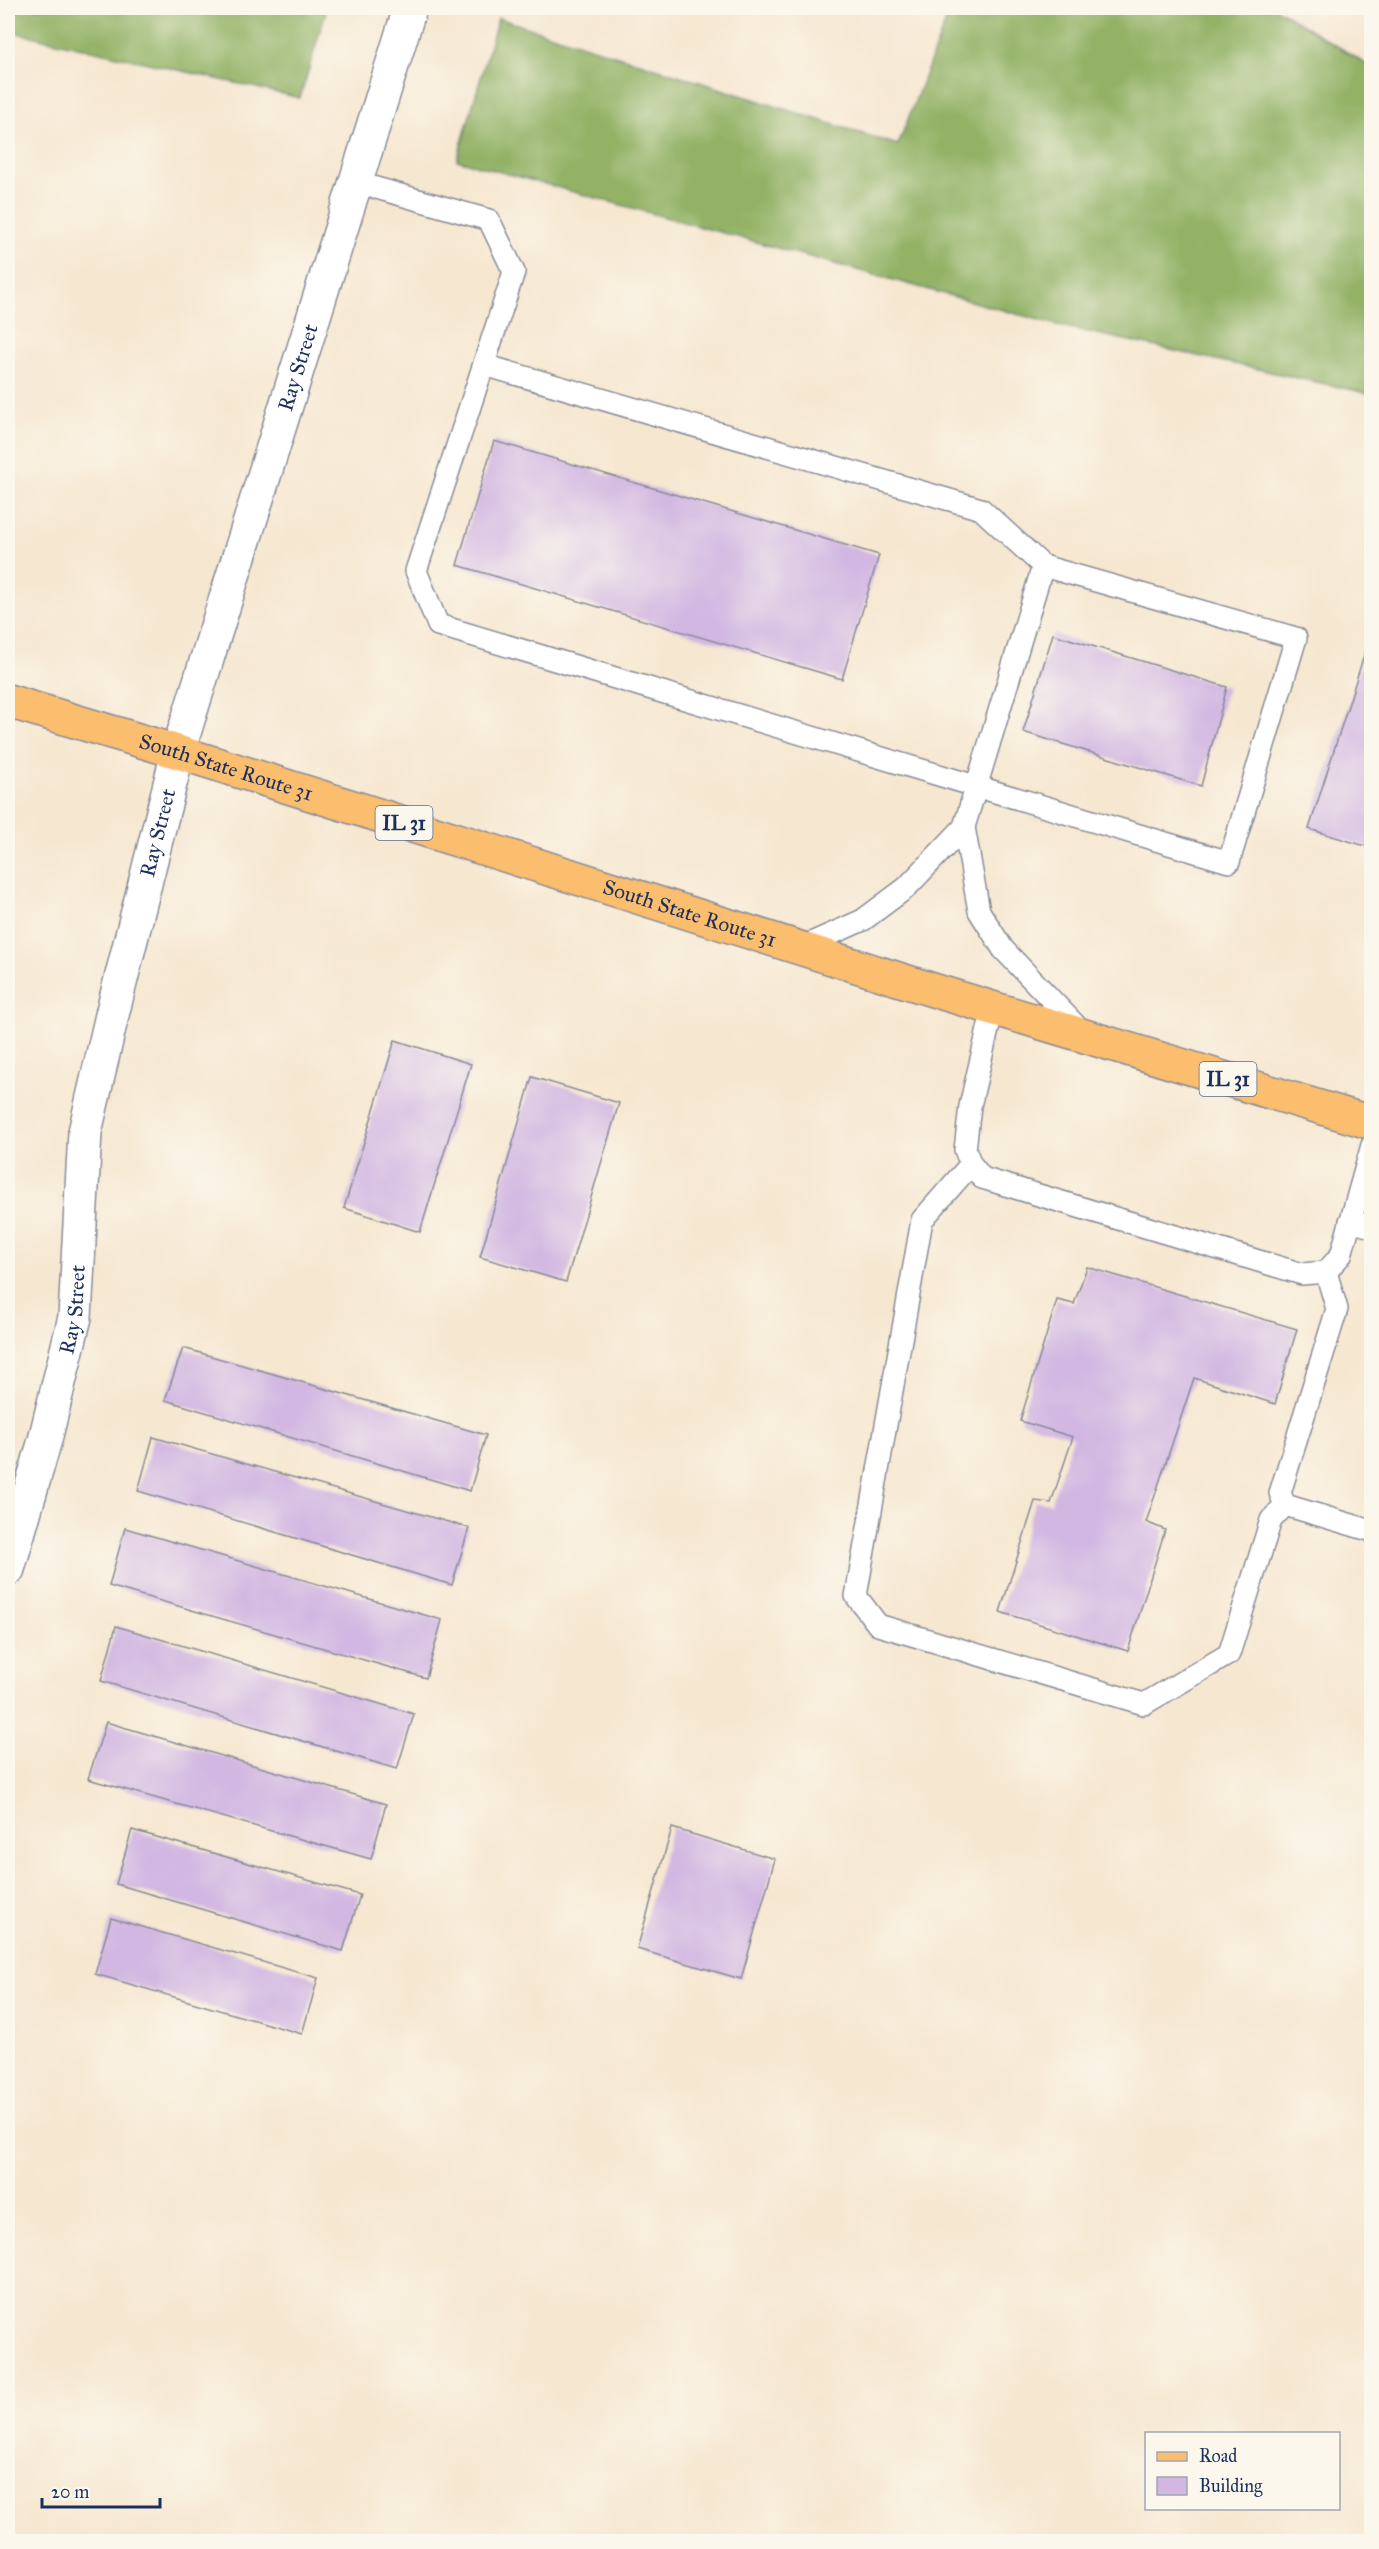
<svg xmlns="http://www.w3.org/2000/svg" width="1379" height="2549" viewBox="0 0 1379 2549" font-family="'IM FELL Great Primer',serif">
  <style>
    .forest { fill: #93b266; stroke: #577062; stroke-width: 1.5 }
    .building { fill: #d1b7e2 }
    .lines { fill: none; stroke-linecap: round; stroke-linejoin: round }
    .lane-casing { stroke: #888b97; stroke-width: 24 }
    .street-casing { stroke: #888b97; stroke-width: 36 }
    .primary-casing { stroke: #888b97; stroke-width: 36 }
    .lane { stroke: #fff; stroke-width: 21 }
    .street { stroke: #fff; stroke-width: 33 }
    .primary { stroke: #fbbd6e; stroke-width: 33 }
    .labels { text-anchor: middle; stroke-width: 6; stroke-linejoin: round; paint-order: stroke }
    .shield { fill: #fbf7ec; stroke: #5e6b89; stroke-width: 1.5 }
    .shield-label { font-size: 20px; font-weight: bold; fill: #1b2f5e }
    .street-label { font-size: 21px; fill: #1b2f5e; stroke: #fbf7ec }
  </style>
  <rect width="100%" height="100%" fill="#fbf7ec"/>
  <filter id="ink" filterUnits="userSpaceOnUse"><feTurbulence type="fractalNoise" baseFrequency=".0167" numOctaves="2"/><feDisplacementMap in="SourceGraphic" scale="12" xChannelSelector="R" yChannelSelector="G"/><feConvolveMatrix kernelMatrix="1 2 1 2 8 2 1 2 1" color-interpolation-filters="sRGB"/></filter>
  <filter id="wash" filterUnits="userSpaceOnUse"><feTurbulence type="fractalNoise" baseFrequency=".008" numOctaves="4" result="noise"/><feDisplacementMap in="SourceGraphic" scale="24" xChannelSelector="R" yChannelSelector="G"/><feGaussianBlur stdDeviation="1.35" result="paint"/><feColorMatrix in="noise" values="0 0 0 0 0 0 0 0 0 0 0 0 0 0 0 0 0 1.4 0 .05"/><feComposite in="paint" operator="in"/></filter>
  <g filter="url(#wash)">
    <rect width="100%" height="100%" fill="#f6e7d0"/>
    <!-- forest -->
    <g class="forest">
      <path d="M8 8H327L300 98 8 31Z"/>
      <path d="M951 8H1276L1371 67V394L1061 326 457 160 498 18 898 145Z"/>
    </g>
    <g id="blocks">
      <!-- building -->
      <g class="building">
        <path d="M494 441 879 555 842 679 457 565Z"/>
        <path d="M1371 633H1372V848L1309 829Z"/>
        <path d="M1053 634 1227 687 1201 786 1023 732Z"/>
        <path d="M395 1040 471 1064 420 1232 344 1208Z"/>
        <path d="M532 1077 619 1103 566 1282 480 1257Z"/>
        <path d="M1087 1267 1297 1329 1275 1404 1194 1378 1146 1522 1165 1530 1128 1651 1000 1612 1035 1501 1051 1503 1073 1437 1020 1421 1057 1300 1074 1304Z"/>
        <path d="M183 1348 486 1435 470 1491 165 1400Z"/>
        <path d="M153 1437 469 1528 452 1585 138 1491Z"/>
        <path d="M125 1528 442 1620 426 1678 109 1586Z"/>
        <path d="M116 1626 414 1714 397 1769 101 1681Z"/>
        <path d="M106 1722 386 1804 371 1859 88 1779Z"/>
        <path d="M672 1828 775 1859 741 1979 637 1949Z"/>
        <path d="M132 1830 360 1895 343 1951 116 1884Z"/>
        <path d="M111 1918 318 1978 302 2034 95 1974Z"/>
      </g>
    </g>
  </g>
  <g filter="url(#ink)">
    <use href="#blocks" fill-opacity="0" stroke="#888b97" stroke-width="1.5"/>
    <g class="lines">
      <defs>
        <g id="lane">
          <path d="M355 182 489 220 514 272 416 571 438 625 1229 862 1296 638 1043 566 964 827"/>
          <path d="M484 365 981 509 1043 566"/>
          <path d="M800 948 863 920 906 888 964 827 979 911 1003 949 1083 1033"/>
          <path d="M993 1008 970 1106 965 1150 971 1164 982 1178 1302 1274 1326 1272 1341 1255 1372 1145"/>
          <path d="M971 1164 922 1220 856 1596 878 1625 1144 1704 1229 1654 1271 1520 1285 1505"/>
          <path d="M1350 1221 1372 1227"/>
          <path d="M1326 1272 1337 1309 1280 1493 1285 1505 1372 1531"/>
        </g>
        <g id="street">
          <path id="s1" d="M8 1569 45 1440 75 1317 85 1132 112 1015 178 752 410 8"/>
        </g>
        <g id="primary">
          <path id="s2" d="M8 701 178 752 936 991 1372 1123"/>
        </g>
      </defs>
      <!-- lane casing -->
      <use href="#lane" class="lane-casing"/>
      <!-- street casing -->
      <use href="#street" class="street-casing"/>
      <!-- primary casing -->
      <use href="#primary" class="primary-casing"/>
      <!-- lane -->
      <use href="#lane" class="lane"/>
      <!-- street -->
      <use href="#street" class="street"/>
      <!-- primary -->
      <use href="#primary" class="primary"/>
    </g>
  </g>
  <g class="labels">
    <!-- shield labels -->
    <g class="shield">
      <rect x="375.5" y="806" width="57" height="34" rx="4.5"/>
      <rect x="1199.5" y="1062" width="57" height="34" rx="4.5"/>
    </g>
    <g class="shield-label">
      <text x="404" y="830">IL 31</text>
      <text x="1228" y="1086">IL 31</text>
    </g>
    <!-- street labels -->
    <g class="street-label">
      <text dy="7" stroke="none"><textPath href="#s1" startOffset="1240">Ray Street</textPath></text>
      <text dy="7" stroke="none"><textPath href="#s2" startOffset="228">South State Route 31</textPath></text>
      <text dy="7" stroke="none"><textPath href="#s1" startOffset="754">Ray Street</textPath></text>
      <text dy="7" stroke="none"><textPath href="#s2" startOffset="714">South State Route 31</textPath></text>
      <text dy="7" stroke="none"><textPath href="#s1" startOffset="268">Ray Street</textPath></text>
    </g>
  </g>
  <!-- margin -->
  <rect width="1379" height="2549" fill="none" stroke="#fbf7ec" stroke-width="30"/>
  <!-- legend -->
  <rect x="1145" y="2432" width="195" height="78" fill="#fbf7ec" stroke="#a1a7b3" stroke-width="1.5"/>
  <rect x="1157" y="2452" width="30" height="9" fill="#fbbd6e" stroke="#a1a7b3" stroke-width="1.5"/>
  <text x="1199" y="2462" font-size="18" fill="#1b2f5e">Road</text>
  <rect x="1157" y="2477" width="30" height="18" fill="#d1b7e2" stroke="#a1a7b3" stroke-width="1.5"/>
  <text x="1199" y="2492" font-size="18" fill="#1b2f5e">Building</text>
  <!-- scale -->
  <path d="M42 2498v9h118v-9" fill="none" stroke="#1b2f5e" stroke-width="3"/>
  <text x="51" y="2498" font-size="18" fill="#1b2f5e" stroke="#fbf7ec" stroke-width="4.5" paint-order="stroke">20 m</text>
</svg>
